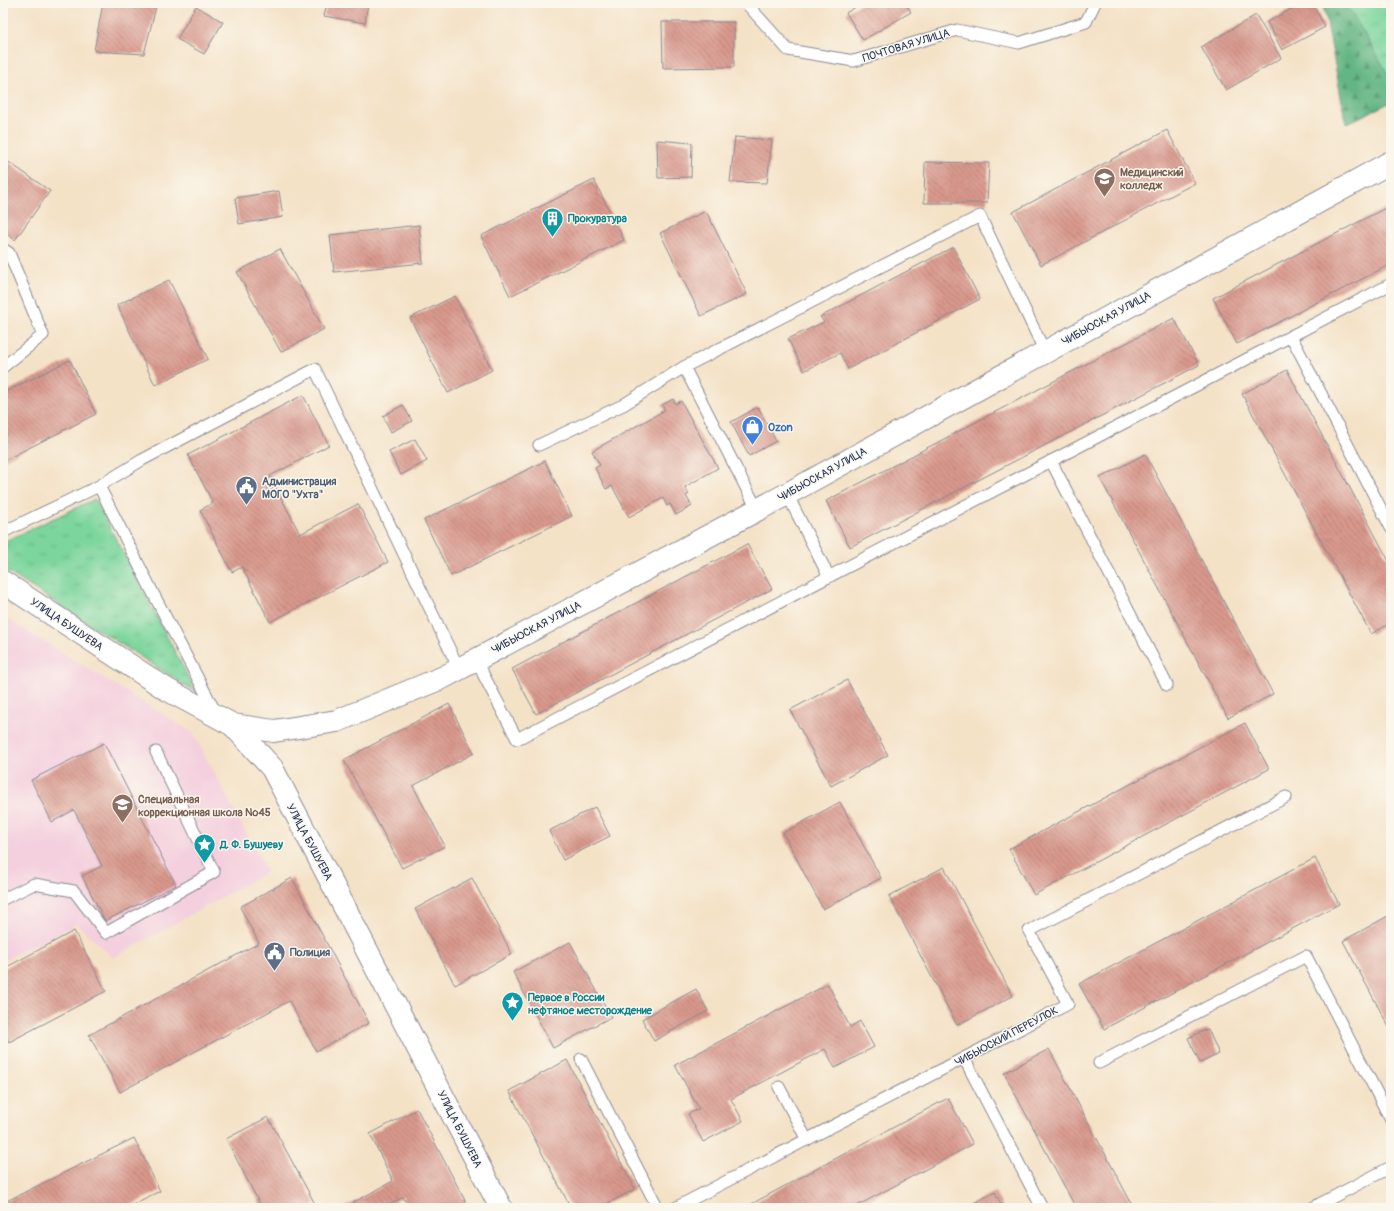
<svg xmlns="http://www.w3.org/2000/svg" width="1394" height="1211" viewBox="0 0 1394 1211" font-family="Pangolin,sans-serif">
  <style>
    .built { fill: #f4cfde }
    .forest { fill: url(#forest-firs); stroke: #407271 }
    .park { fill: url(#park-tufts); stroke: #4b827d }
    .building { fill: url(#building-back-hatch) }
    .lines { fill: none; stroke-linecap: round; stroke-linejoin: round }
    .service-casing { stroke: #888892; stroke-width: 13 }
    .minor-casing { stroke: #888892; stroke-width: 24 }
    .tertiary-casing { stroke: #888892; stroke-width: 24 }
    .service { stroke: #fff; stroke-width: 11 }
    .minor { stroke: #fff; stroke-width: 22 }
    .tertiary { stroke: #fff; stroke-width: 22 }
    .labels { text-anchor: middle; stroke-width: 3; stroke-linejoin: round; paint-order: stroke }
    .street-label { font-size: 11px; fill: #1b2f5e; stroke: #fbf7ec }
    .education-label { font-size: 11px; font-weight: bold; fill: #785e54; stroke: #fbf7ec; text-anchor: start }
    .culture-label { font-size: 11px; font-weight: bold; fill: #0d838f; stroke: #fbf7ec; text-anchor: start }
    .shop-label { font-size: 11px; font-weight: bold; fill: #366cbe; stroke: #fbf7ec; text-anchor: start }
    .service-label { font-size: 11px; font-weight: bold; fill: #4e5e75; stroke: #fbf7ec; text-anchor: start }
  </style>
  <defs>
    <pattern id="forest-firs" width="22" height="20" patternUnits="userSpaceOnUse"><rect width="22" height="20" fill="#64b684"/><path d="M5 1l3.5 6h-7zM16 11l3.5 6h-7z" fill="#52946f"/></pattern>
    <pattern id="park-tufts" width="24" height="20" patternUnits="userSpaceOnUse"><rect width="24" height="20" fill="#7bd59c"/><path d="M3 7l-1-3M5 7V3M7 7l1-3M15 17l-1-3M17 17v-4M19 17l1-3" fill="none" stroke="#6ab789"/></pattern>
    <pattern id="building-back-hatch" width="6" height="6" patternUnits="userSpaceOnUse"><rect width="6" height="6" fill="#d9988c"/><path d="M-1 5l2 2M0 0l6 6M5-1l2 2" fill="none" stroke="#af7c76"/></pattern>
  </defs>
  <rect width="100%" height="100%" fill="#fbf7ec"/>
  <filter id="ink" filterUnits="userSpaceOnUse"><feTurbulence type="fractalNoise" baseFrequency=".025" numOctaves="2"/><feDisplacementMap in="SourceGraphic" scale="8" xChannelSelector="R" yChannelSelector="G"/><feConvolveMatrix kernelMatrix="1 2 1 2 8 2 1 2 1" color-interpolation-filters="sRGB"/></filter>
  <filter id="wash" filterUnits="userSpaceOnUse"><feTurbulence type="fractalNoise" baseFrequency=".012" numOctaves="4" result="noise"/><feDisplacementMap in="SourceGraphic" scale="16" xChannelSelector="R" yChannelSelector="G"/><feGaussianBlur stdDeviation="0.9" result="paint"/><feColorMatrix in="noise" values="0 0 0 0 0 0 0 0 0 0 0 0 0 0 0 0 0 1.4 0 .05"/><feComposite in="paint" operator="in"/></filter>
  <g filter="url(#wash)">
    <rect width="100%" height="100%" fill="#f4e2c7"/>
    <!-- built -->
    <path class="built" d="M3 616 193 733 267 872 113 958 77 924 3 961Z"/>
    <!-- forest -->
    <path class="forest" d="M1321 3H1390L1391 102 1346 124 1325 12Z"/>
    <!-- park -->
    <g class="park">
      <path d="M1346 3H1391V79Z"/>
      <path d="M95 499 196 692 3 569V542Z"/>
    </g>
    <g id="blocks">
      <!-- building -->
      <g class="building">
        <path d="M103 3H157L144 54 94 51Z"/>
        <path d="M327 3H368L365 23 324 16Z"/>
        <path d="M862 3H905L911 12 863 40 846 13Z"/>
        <path d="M1303 3H1312L1325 27 1282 50 1267 22Z"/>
        <path d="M196 6 223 22 204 54 177 39Z"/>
        <path d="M1256 15 1281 58 1226 90 1201 47Z"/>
        <path d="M662 22H734V67L663 68Z"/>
        <path d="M1167 130 1195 183 1041 265 1013 212Z"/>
        <path d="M735 137 772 140 767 183 730 182Z"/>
        <path d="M657 140 692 143 691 177 658 178Z"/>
        <path d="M3 158 50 191 15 240 3 231Z"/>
        <path d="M925 162 989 163 987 203H924Z"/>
        <path d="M594 180 624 240 510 296 481 236Z"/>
        <path d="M279 191 283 217 239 224 235 198Z"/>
        <path d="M1391 205V264L1237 344 1213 298Z"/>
        <path d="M706 211 747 294 701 316 660 233Z"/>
        <path d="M419 225 423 263 334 272 330 235Z"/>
        <path d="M953 247 980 299 848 369 840 353 804 371 788 339 824 322 820 317Z"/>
        <path d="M280 249 324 329 281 352 237 272Z"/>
        <path d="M169 280 208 359 155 385 117 305Z"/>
        <path d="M455 296 492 370 448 393 410 318Z"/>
        <path d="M1174 318 1199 365 850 547 826 501Z"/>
        <path d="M70 360 96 414 3 461V393Z"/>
        <path d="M1287 370 1391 565V623L1371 634 1242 394Z"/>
        <path d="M303 395 329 445 270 476 300 534 358 504 388 562 270 622 242 567 232 572 200 510 213 503 188 455Z"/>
        <path d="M673 399 676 404 681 401 718 468 685 487 689 494 686 496 692 506 676 515 670 504 667 506 663 498 629 517 612 486 606 489 595 468 600 465 592 451 665 410 662 405Z"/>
        <path d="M403 405 412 421 391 432 383 416Z"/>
        <path d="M758 407 776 441 749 456 731 422Z"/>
        <path d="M415 439 427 461 401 475 389 452Z"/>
        <path d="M1145 454 1273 694 1228 718 1100 478Z"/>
        <path d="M545 461 572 516 451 576 424 520Z"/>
        <path d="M747 544 772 589 536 714 512 669Z"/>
        <path d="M847 680 888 755 831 786 790 710Z"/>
        <path d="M449 704 474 753 413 786 445 846 402 868 344 760Z"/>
        <path d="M1245 723 1269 769 1034 895 1009 849Z"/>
        <path d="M104 743 176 885 105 921 82 876 102 866 74 810 52 822 31 780Z"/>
        <path d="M840 802 881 878 823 909 783 833Z"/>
        <path d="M595 807 610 836 563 860 549 831Z"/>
        <path d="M1315 858 1339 904 1104 1029 1079 984Z"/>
        <path d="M944 867 1013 996 957 1025 889 896Z"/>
        <path d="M292 878 369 1023 316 1051 289 1001 120 1092 89 1035 259 943 240 907Z"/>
        <path d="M472 878 512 954 455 985 415 909Z"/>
        <path d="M1388 916 1391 921V1031L1343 941Z"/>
        <path d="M74 931 106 991 9 1042 3 1030V969Z"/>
        <path d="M570 942 611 1017 553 1048 513 972Z"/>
        <path d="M828 984 850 1027 860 1021 874 1047 835 1068 825 1049 731 1099 743 1121 703 1142 688 1114 699 1109 675 1065Z"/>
        <path d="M696 989 708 1011 654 1041 642 1019Z"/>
        <path d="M1208 1029 1219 1054 1200 1063 1188 1038Z"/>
        <path d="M1049 1049 1134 1208H1076L1004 1073Z"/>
        <path d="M567 1060 635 1189 599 1208H571L509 1091Z"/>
        <path d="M948 1098 973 1144 853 1208H744Z"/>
        <path d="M417 1109 469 1208H409L403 1197 384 1208H343L393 1181 370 1134Z"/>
        <path d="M268 1117 315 1204 308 1208H262L226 1139Z"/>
        <path d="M134 1138 160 1191 125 1208H3V1203Z"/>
        <path d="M995 1192 1003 1208H964Z"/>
      </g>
    </g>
  </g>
  <g filter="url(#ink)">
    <use href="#blocks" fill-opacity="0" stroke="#888892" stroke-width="1"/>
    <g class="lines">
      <defs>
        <g id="service">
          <path d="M746 3 788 50 854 61 957 30 1019 43 1086 22 1095 3"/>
          <path d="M3 249 9 253 43 335 3 367"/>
          <path d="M1291 336 1391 528"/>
          <path d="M684 367 980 216 1045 352"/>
          <path d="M539 445 623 405 684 367 757 509"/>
          <path d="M1051 461 1167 685"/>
          <path d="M99 486 142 460 315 369 459 669"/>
          <path d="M787 494 829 577"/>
          <path d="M3 532 99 486 154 595 216 713"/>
          <path d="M478 659 483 674 517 739 1391 284"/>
          <path d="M3 899 34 884 74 891 106 933 214 872 156 752"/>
          <path d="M964 1058 1042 1208"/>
          <path d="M581 1059 658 1208"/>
          <path d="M1099 1063 1306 956 1391 1120"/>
          <path d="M779 1087 807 1140"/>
          <path d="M675 1208 1068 1004 1029 931 1286 797"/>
          <path d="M1312 1208 1391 1167"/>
        </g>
        <path id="minor" d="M233 725 272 768 501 1208"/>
        <path id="tertiary" d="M3 582 166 689 233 725 274 731 337 721 444 677 787 494 1391 162"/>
      </defs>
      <!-- service casing -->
      <use href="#service" class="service-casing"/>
      <!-- minor casing -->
      <use href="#minor" class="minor-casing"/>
      <!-- tertiary casing -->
      <use href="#tertiary" class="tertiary-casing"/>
      <!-- service -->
      <use href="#service" class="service"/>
      <!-- minor -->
      <use href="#minor" class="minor"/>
      <!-- tertiary -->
      <use href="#tertiary" class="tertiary"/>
    </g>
  </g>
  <!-- icons -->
  <defs>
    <symbol id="university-pin" viewBox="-11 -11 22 30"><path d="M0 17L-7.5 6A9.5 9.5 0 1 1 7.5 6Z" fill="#8d6e63" stroke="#fbf7ec"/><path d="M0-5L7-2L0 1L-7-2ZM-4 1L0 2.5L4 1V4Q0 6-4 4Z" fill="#fff"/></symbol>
    <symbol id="building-pin" viewBox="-11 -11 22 30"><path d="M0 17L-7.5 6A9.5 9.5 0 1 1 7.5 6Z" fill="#0f9aa8" stroke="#fbf7ec"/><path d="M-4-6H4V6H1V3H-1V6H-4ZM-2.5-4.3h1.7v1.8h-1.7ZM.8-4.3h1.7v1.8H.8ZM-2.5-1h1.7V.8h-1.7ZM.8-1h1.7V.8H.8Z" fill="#fff"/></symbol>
    <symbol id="shop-pin" viewBox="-11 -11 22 30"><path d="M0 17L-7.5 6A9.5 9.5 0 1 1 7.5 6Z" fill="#3f7fe0" stroke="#fbf7ec"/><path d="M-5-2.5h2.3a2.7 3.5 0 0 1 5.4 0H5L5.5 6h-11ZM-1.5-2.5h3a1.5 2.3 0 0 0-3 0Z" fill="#fff"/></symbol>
    <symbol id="civic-pin" viewBox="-11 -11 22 30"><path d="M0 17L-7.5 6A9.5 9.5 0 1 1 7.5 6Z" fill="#5c6f8a" stroke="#fbf7ec"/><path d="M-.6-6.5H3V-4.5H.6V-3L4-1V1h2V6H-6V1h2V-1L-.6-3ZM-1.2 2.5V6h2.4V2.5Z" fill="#fff"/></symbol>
    <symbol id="school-pin" viewBox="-11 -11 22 30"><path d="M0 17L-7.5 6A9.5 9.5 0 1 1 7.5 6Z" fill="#8d6e63" stroke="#fbf7ec"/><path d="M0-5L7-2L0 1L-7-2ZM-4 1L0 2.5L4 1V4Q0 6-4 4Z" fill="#fff"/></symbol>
    <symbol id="sight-pin" viewBox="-11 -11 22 30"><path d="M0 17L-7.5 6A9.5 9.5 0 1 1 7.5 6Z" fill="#0f9aa8" stroke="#fbf7ec"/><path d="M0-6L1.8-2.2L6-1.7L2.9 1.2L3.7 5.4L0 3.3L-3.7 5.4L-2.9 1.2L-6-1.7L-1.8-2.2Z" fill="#fff"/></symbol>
  </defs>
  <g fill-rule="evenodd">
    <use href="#university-pin" x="1092" y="166" width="25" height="34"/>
    <use href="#building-pin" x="540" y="206" width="25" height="34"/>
    <use href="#shop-pin" x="740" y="414" width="25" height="34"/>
    <use href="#civic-pin" x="234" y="474" width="25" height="34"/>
    <use href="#school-pin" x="110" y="792" width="25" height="34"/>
    <use href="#sight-pin" x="192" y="832" width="25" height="34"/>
    <use href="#civic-pin" x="262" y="940" width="25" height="34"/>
    <use href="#sight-pin" x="500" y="990" width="25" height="34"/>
  </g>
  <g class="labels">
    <!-- street labels -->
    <g class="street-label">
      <text transform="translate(906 45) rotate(-17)" y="4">ПОЧТОВАЯ УЛИЦА</text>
      <text transform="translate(1106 318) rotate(-29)" y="4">ЧИБЬЮСКАЯ УЛИЦА</text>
      <text transform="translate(822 474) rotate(-29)" y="4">ЧИБЬЮСКАЯ УЛИЦА</text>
      <text transform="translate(67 624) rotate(34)" y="4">УЛИЦА БУШУЕВА</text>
      <text transform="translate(536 627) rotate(-28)" y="4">ЧИБЬЮСКАЯ УЛИЦА</text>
      <text transform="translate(310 842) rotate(62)" y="4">УЛИЦА БУШУЕВА</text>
      <text transform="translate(1006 1036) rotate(-28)" y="4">ЧИБЬЮСКИЙ ПЕРЕУЛОК</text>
      <text transform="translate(460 1129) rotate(63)" y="4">УЛИЦА БУШУЕВА</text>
    </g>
    <!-- education labels -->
    <g class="education-label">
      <text x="1120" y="176">Медицинский<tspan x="1120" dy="13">колледж</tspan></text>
      <text x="138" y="803">Специальная<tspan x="138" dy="13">коррекционная школа №45</tspan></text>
    </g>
    <!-- culture labels -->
    <g class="culture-label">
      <text x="568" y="222">Прокуратура</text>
      <text x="220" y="848">Д. Ф. Бушуеву</text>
      <text x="528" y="1001">Первое в России<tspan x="528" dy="13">нефтяное месторождение</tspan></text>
    </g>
    <!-- shop labels -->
    <g class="shop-label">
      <text x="768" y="431">Ozon</text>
    </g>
    <!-- service labels -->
    <g class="service-label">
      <text x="262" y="485">Администрация<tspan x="262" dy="13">МОГО "Ухта"</tspan></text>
      <text x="290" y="956">Полиция</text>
    </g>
  </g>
  <!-- margin -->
  <rect width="1394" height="1211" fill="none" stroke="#fbf7ec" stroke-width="16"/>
</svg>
